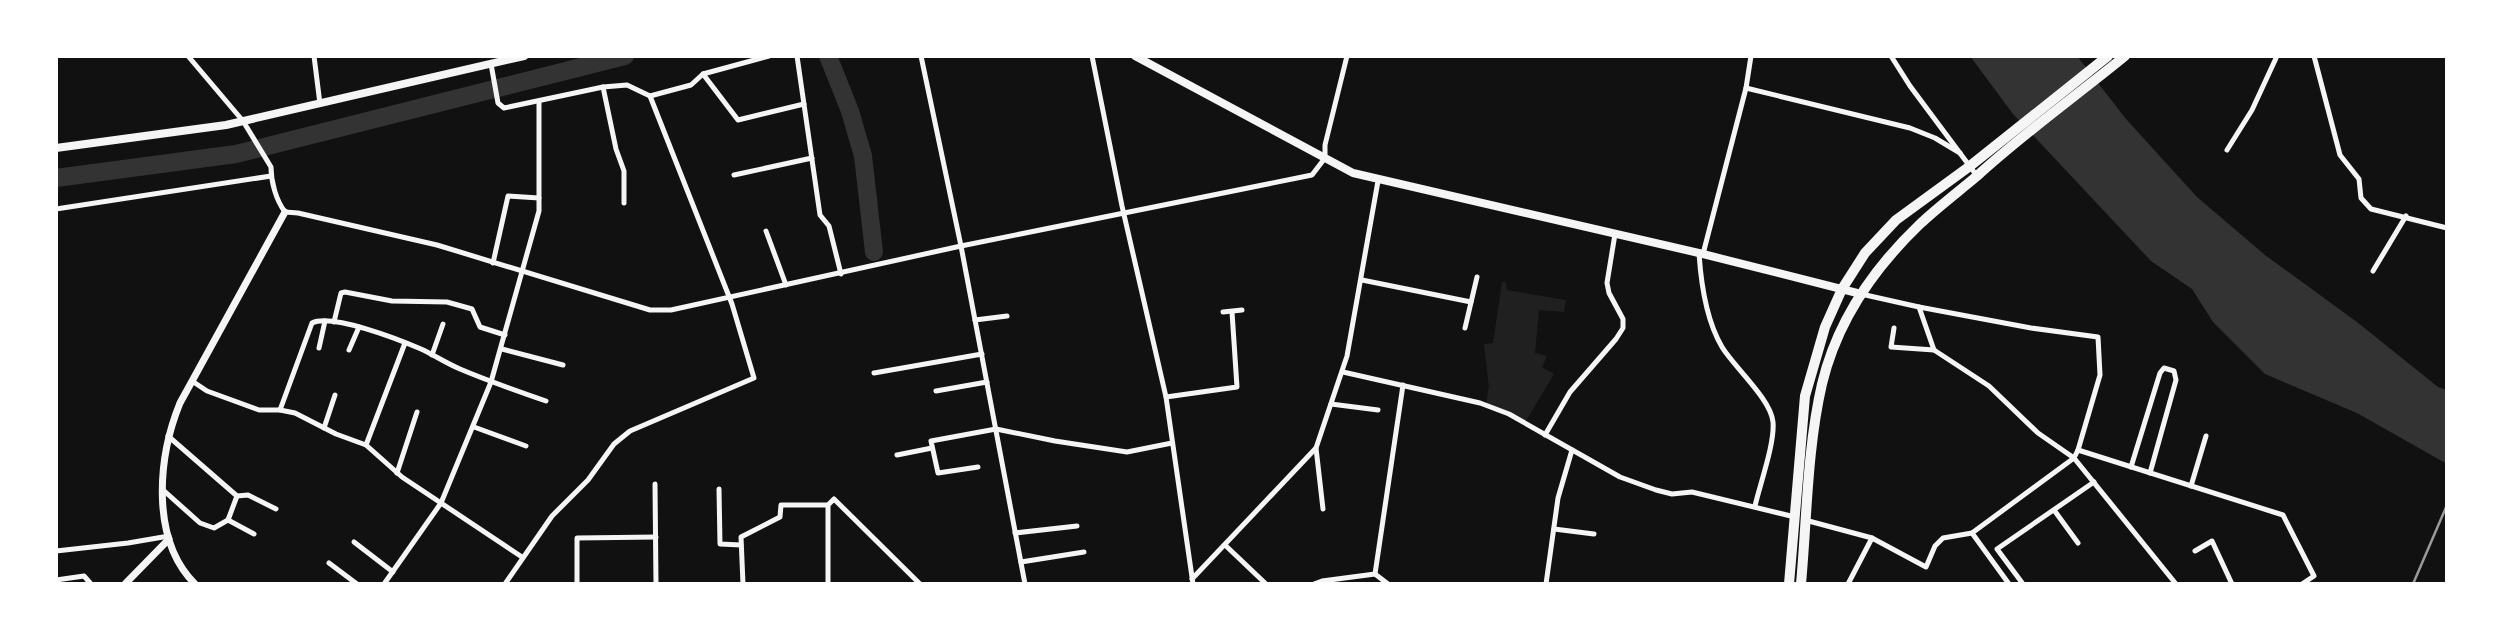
<svg xmlns="http://www.w3.org/2000/svg" width="2503" height="640" viewBox="0 0 2503 640" font-family="'Asap Condensed',sans-serif">
  <style>
    .green { fill: #202020 }
    .water { fill: #333 }
    .lines { fill: none; stroke-linecap: round; stroke-linejoin: round }
    .river { stroke: #333; stroke-width: 18 }
    .minor { stroke: #f5f5f5; stroke-width: 5 }
    .tertiary { stroke: #f5f5f5; stroke-width: 7 }
    .secondary { stroke: #f5f5f5; stroke-width: 8 }
    .trunk { stroke: #f5f5f5; stroke-width: 10 }
    .rail { stroke: #9a9a9a; stroke-width: 2.5 }
  </style>
  <rect width="100%" height="100%" fill="#111"/>
  <!-- green -->
  <path class="green" d="M1502 282H1506L1507 290 1566 300 1564 312 1539 310 1535 353 1547 356 1542 367 1554 374 1526 421 1486 403 1489 387 1484 344 1493 343Z"/>
  <!-- water -->
  <path class="water" d="M1970 56H2077L2126 119 2197 197 2265 255 2357 322 2438 387 2447 390V464L2357 413 2265 374 2213 322 2192 289 2151 261 2013 114Z"/>
  <g class="lines">
    <!-- river -->
    <g class="river">
      <path d="M828 56 850 111 863 156 874 252"/>
      <path d="M56 178 236 154 625 56"/>
    </g>
    <!-- minor -->
    <g class="minor">
      <path d="M188 56 243 121 271 167C271 182 276 200 285 212L298 213 437 245 650 310H671L961 246 1312 175 1325 158V145L1347 56"/>
      <path d="M314 56 320 104"/>
      <path d="M797 56 820 215 829 226 841 274"/>
      <path d="M921 56 961 246 1025 584"/>
      <path d="M1092 56 1122 206 1166 397 1193 584"/>
      <path d="M1891 56 1910 86 1977 176"/>
      <path d="M2314 56 2340 155 2359 179 2361 198 2371 209 2447 228"/>
      <path d="M491 64 498 103 504 108 603 87 627 85 650 96 732 304 754 378 630 431 614 444 588 480 552 516 505 584"/>
      <path d="M703 74 738 120 804 104"/>
      <path d="M603 87 616 149 624 171V203"/>
      <path d="M1746 88 1910 128 1935 138 1960 153"/>
      <path d="M650 96 691 85 703 74 769 56"/>
      <path d="M2227 150 2252 110 2277 56"/>
      <path d="M734 175 812 158"/>
      <path d="M56 209 271 176"/>
      <path d="M766 231 786 285"/>
      <path d="M1699 253C1701 284 1706 320 1722 347 1734 367 1771 399 1773 422 1775 443 1760 484 1755 506"/>
      <path d="M1703 254 1746 88 1751 56"/>
      <path d="M493 263 508 196 539 198"/>
      <path d="M2373 271 2406 216"/>
      <path d="M1362 280 1471 302"/>
      <path d="M1861 294 1919 307 1934 350 1989 386 2038 433 2074 458 2176 584"/>
      <path d="M1919 307 2031 328 2098 337 2100 375 2078 450"/>
      <path d="M1223 312 1242 310"/>
      <path d="M975 320 1007 316"/>
      <path d="M334 322 341 293 345 292 392 301 447 302 472 309 480 327 505 335"/>
      <path d="M1465 328 1477 277"/>
      <path d="M1894 328 1891 347 1934 350"/>
      <path d="M319 348 325 321"/>
      <path d="M502 349 563 365"/>
      <path d="M349 350 359 327"/>
      <path d="M432 355 443 324"/>
      <path d="M1343 372 1480 403 1509 414 1620 477 1656 490 1672 494 1692 492 1795 517"/>
      <path d="M874 373 982 354"/>
      <path d="M192 381 207 391 259 410H280L295 413 336 434 366 445 402 477 522 557"/>
      <path d="M936 391 987 382"/>
      <path d="M1166 397 1237 387 1232 312"/>
      <path d="M1331 404 1378 410"/>
      <path d="M280 410 312 323C332 313 400 340 421 349 434 355 446 363 460 369 488 381 517 391 546 401"/>
      <path d="M474 427 526 446"/>
      <path d="M324 428 335 395"/>
      <path d="M1545 435 1570 392 1616 339 1623 328V319L1609 293 1607 283 1615 234"/>
      <path d="M366 445 405 343"/>
      <path d="M1316 448 1323 509"/>
      <path d="M897 455 932 448"/>
      <path d="M978 467 938 473 931 441 996 429 1055 441 1127 452 1172 443"/>
      <path d="M2131 467 2160 373 2164 368 2174 371 2176 380 2150 473"/>
      <path d="M397 473 417 412"/>
      <path d="M655 484 656 584"/>
      <path d="M2191 486 2206 436"/>
      <path d="M162 489 200 523 214 528 228 520 237 496 168 436"/>
      <path d="M719 489 720 544 741 545"/>
      <path d="M237 496 248 495 276 509"/>
      <path d="M2054 510 2078 543"/>
      <path d="M228 520 254 534"/>
      <path d="M1805 520 1872 538 1926 567 1935 546 1943 538 1972 533 2074 458 2078 450 2283 515 2314 576 2302 584"/>
      <path d="M1554 529 1594 534"/>
      <path d="M1015 533 1077 526"/>
      <path d="M1972 533 2009 584"/>
      <path d="M354 542 393 572"/>
      <path d="M1225 545 1266 584"/>
      <path d="M56 551 128 543 169 536"/>
      <path d="M2195 551 2212 541 2232 584"/>
      <path d="M1021 562 1084 552"/>
      <path d="M329 563 357 584"/>
      <path d="M1375 574 1403 385"/>
      <path d="M1192 579 1316 448 1347 356 1378 181"/>
      <path d="M56 580 84 576 91 584"/>
      <path d="M384 584 441 503 491 382 539 211V101"/>
      <path d="M577 584V538L656 537"/>
      <path d="M743 584 741 537 780 517 781 505H828L834 499 920 584"/>
      <path d="M828 584V505"/>
      <path d="M1314 584 1322 581 1375 574 1388 584"/>
      <path d="M1546 584 1558 498 1572 450"/>
      <path d="M1848 584 1872 538"/>
      <path d="M2023 584 1997 549 2094 482"/>
    </g>
    <!-- tertiary -->
    <g class="tertiary">
      <path d="M125 584 169 539"/>
      <path d="M195 584C150 539 158 457 180 403L285 212"/>
    </g>
    <!-- secondary -->
    <g class="secondary">
      <path d="M1135 56 1353 173 1703 254 1861 294"/>
      <path d="M56 148 226 125 524 56"/>
    </g>
    <!-- trunk -->
    <g class="trunk">
      <path d="M1789 584 1805 396 1825 327 1842 289 1865 253 1896 220 1970 166 2108 56"/>
      <path d="M1801 584C1807 518 1807 449 1822 384 1837 321 1874 268 1920 224 1938 207 1958 192 1977 176 2024 133 2076 96 2125 56"/>
    </g>
    <!-- rail -->
    <path class="rail" d="M2413 584 2447 505"/>
  </g>
  <!-- border -->
  <rect width="2503" height="640" fill="none" stroke="#ffffff" stroke-width="116"/>
</svg>
